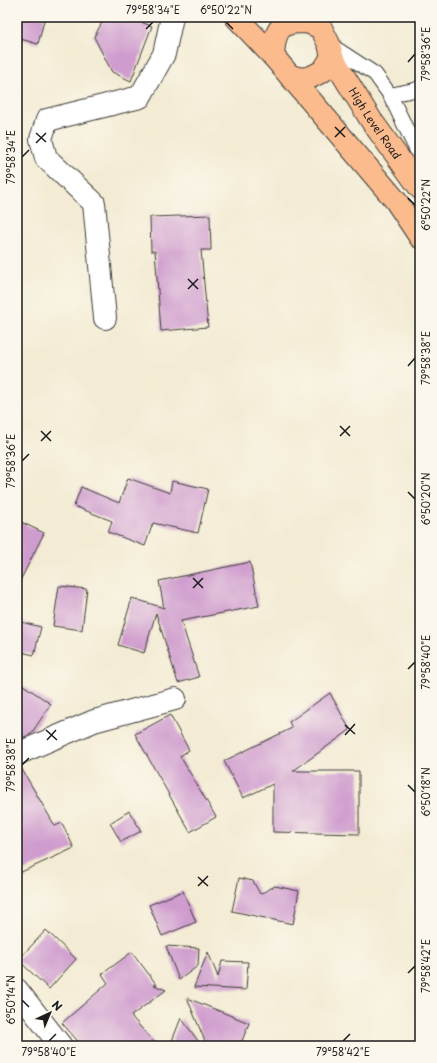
<svg xmlns="http://www.w3.org/2000/svg" width="437" height="1063" viewBox="0 0 437 1063" font-family="'Playpen Sans',sans-serif">
  <style>
    .building { fill: #cf9cce }
    .lines { fill: none; stroke-linecap: round; stroke-linejoin: round }
    .service-casing { stroke: #3c3b37; stroke-width: 16 }
    .minor-casing { stroke: #3c3b37; stroke-width: 24 }
    .trunk-casing { stroke: #3c3b37; stroke-width: 24 }
    .service { stroke: #fff; stroke-width: 14 }
    .minor { stroke: #fff; stroke-width: 22 }
    .trunk { stroke: #fbbb8d; stroke-width: 22 }
    .ticks { fill: none; stroke: #1c1c1c; stroke-width: 1.5 }
    .labels { text-anchor: middle; stroke-width: 3; stroke-linejoin: round; paint-order: stroke }
    .street-label { font-size: 11px; fill: #1c1c1c; stroke: #fbf7ec }
    .neatline { fill: none; stroke: #1c1c1c; stroke-width: 1.5 }
    .ticks-label { font-size: 10px; text-anchor: middle; fill: #1c1c1c }
  </style>
  <rect width="100%" height="100%" fill="#fbf7ec"/>
  <filter id="ink" filterUnits="userSpaceOnUse"><feTurbulence type="fractalNoise" baseFrequency=".025" numOctaves="2"/><feDisplacementMap in="SourceGraphic" scale="8" xChannelSelector="R" yChannelSelector="G"/><feConvolveMatrix kernelMatrix="1 2 1 2 8 2 1 2 1" color-interpolation-filters="sRGB"/></filter>
  <filter id="wash" filterUnits="userSpaceOnUse"><feTurbulence type="fractalNoise" baseFrequency=".012" numOctaves="4" result="noise"/><feDisplacementMap in="SourceGraphic" scale="16" xChannelSelector="R" yChannelSelector="G"/><feGaussianBlur stdDeviation="0.9" result="paint"/><feColorMatrix in="noise" values="0 0 0 0 0 0 0 0 0 0 0 0 0 0 0 0 0 1.4 0 .05"/><feComposite in="paint" operator="in"/></filter>
  <g filter="url(#wash)">
    <rect width="100%" height="100%" fill="#f3ebd3"/>
    <g id="blocks">
      <!-- building -->
      <g class="building">
        <path d="M17 17H45L38 44 17 38Z"/>
        <path d="M105 17H126L152 26 131 81 112 72 94 37Z"/>
        <path d="M210 215 211 250H201L208 327 161 331 155 251H151L150 217Z"/>
        <path d="M128 478 170 493 172 481 208 489 198 533 153 523 145 546 108 532 112 521 74 506 81 487 119 503Z"/>
        <path d="M17 520 44 533 17 587Z"/>
        <path d="M250 562 259 606 181 621 199 677 178 683 156 613 144 653 118 645 132 598 164 608 159 581Z"/>
        <path d="M59 586 87 589 82 630 53 626Z"/>
        <path d="M21 622 41 627 34 655 17 651V639Z"/>
        <path d="M17 681 51 704 31 734 17 740Z"/>
        <path d="M330 693 350 730 293 771H359V834L273 832V784L243 798 224 761 292 728 289 722Z"/>
        <path d="M170 715 189 750 180 756 216 817 190 832 135 734Z"/>
        <path d="M17 766H20L55 826 62 823 74 848 17 874Z"/>
        <path d="M129 811 141 831 121 842 110 823Z"/>
        <path d="M239 878 253 881 260 894 275 886 299 891 293 924 232 911Z"/>
        <path d="M183 891 196 922 162 936 149 905Z"/>
        <path d="M46 930 76 959 49 989 18 960Z"/>
        <path d="M166 946 199 948 198 966 179 980Z"/>
        <path d="M132 952 157 985H154L166 990 131 1016 157 1046H82L62 1023 108 983 102 974Z"/>
        <path d="M208 952 218 977 222 961 248 962 246 990 194 987Z"/>
        <path d="M187 998 249 1023 240 1046H207Z"/>
        <path d="M181 1018 202 1046H170Z"/>
      </g>
    </g>
  </g>
  <g filter="url(#ink)">
    <use href="#blocks" fill-opacity="0" stroke="#3c3b37" stroke-width="1"/>
    <g class="lines">
      <defs>
        <g id="service">
          <path d="M329 44 375 74 390 95 420 157"/>
          <path d="M390 95 419 89 420 87"/>
        </g>
        <g id="minor">
          <path d="M105 318 94 203 46 158 41 139 47 120 140 97 164 54 172 17"/>
          <path d="M17 754 94 721 175 699"/>
          <path d="M17 990 61 1046"/>
        </g>
        <g id="trunk">
          <path d="M236 17 273 56"/>
          <path d="M307 22 321 28 329 44 332 57 323 71 311 77 302 79 290 76 273 56C274 43 275 25 291 23 296 22 302 22 307 22Z"/>
          <path id="s1" d="M332 57 371 120 420 188"/>
          <path d="M290 76 396 201 420 237"/>
        </g>
      </defs>
      <!-- service casing -->
      <use href="#service" class="service-casing"/>
      <!-- minor casing -->
      <use href="#minor" class="minor-casing"/>
      <!-- trunk casing -->
      <use href="#trunk" class="trunk-casing"/>
      <!-- service -->
      <use href="#service" class="service"/>
      <!-- minor -->
      <use href="#minor" class="minor"/>
      <!-- trunk -->
      <use href="#trunk" class="trunk"/>
    </g>
  </g>
  <!-- ticks -->
  <path class="ticks" d="M226 22 233 29M146 29 153 22M408 62 415 54M335 127 345 137M36 133 46 142M335 137 345 127M36 143 46 133M22 157 29 150M408 198 415 205M188 279 198 289M188 289 198 279M408 366 415 358M340 426 350 436M41 431 51 441M340 436 350 426M41 441 51 431M22 461 29 454M408 492 415 499M193 578 203 588M193 588 203 578M408 669 415 662M345 725 355 734M46 730 57 740M345 735 355 724M47 740 56 730M22 765 29 758M408 785 415 792M198 877 208 886M198 886 208 876M408 973 415 966M22 1000 29 1007M49 1041 56 1034M343 1041 350 1034"/>
  <g class="labels">
    <!-- street labels -->
    <g class="street-label">
      <text dy="4" stroke="none"><textPath href="#s1" startOffset="79">High Level Road</textPath></text>
    </g>
  </g>
  <!-- margin -->
  <rect width="437" height="1063" fill="none" stroke="#fbf7ec" stroke-width="44"/>
  <!-- north arrow -->
  <g transform="translate(50 1013) rotate(44)" stroke="#fbf7ec" stroke-width="3" paint-order="stroke">
  <path d="M0-3L7 15L0 10L-7 15Z" fill="#1c1c1c"/>
  <text y="-6" font-size="11" font-weight="bold" text-anchor="middle" fill="#1c1c1c">N</text>
  </g>
  <rect x="22" y="22" width="393" height="1019" class="neatline"/>
  <g class="ticks-label">
    <text x="153" y="14">79°58'34"E</text>
    <text x="226" y="14">6°50'22"N</text>
    <text transform="translate(426 54) rotate(-90)" y="4">79°58'36"E</text>
    <text transform="translate(11 157) rotate(-90)" y="4">79°58'34"E</text>
    <text transform="translate(426 205) rotate(-90)" y="4">6°50'22"N</text>
    <text transform="translate(426 358) rotate(-90)" y="4">79°58'38"E</text>
    <text transform="translate(11 461) rotate(-90)" y="4">79°58'36"E</text>
    <text transform="translate(426 499) rotate(-90)" y="4">6°50'20"N</text>
    <text transform="translate(426 662) rotate(-90)" y="4">79°58'40"E</text>
    <text transform="translate(11 765) rotate(-90)" y="4">79°58'38"E</text>
    <text transform="translate(426 792) rotate(-90)" y="4">6°50'18"N</text>
    <text transform="translate(426 966) rotate(-90)" y="4">79°58'42"E</text>
    <text transform="translate(11 1000) rotate(-90)" y="4">6°50'14"N</text>
    <text x="49" y="1056">79°58'40"E</text>
    <text x="343" y="1056">79°58'42"E</text>
  </g>
</svg>
